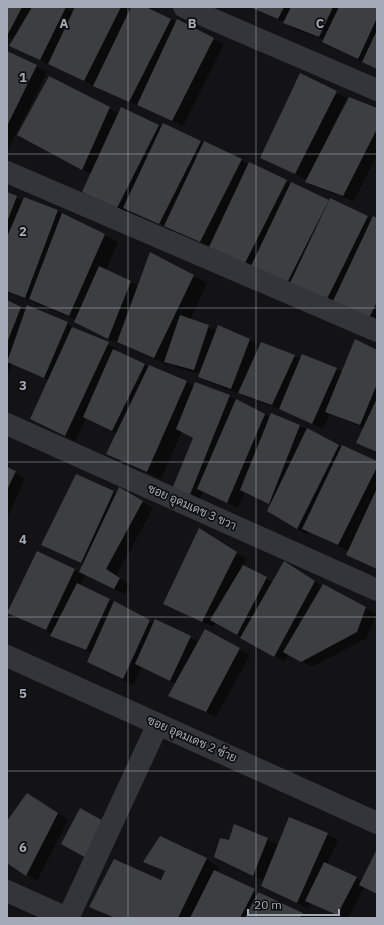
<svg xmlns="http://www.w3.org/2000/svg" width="384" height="925" viewBox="0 0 384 925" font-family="'IBM Plex Sans',Sarabun,sans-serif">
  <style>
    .shadow { fill: #0007 }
    .building { fill: #3d3e42 }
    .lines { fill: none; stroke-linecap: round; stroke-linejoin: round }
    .minor { stroke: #34353a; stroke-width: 22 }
    .grid { fill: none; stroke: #a4abb6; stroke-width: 1; stroke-opacity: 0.55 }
    .labels { text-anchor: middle; stroke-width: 3.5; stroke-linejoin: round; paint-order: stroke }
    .street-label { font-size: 12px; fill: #a4abb6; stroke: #0e0e10 }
    .grid-label { font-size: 13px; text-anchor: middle; font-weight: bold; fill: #a4abb6; stroke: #0e0e10; stroke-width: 3.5; stroke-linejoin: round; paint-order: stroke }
  </style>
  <rect width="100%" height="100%" fill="#131315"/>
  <!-- shadow -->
  <g class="shadow">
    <path d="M7 7H64L74 12 77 7H144L224 44 183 126 105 91 11 46 14 40 7 37Z"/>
    <path d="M250 7H377V69L334 48 324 42V40L294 29 284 22Z"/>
    <path d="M7 52 47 72 7 152Z"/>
    <path d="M300 75 347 98 330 131 332 132 377 109V155L354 201 316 187 306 182 307 180 261 158Z"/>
    <path d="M49 78 119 114 122 109 162 128 164 124 330 202 331 199 373 220 377 219V322L170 228 130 210 128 214 83 192 91 174 78 167Z"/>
    <path d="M7 193 23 201 24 199 58 211 118 242 106 270 139 286 151 254 207 283 190 320 217 331 250 340 260 346 336 369 342 372 377 351V453L357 442 364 428 330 414 323 429 281 410 209 382 199 376 200 374 175 367 169 363 168 365 119 343V344L86 328 75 322 76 320 7 291Z"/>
    <path d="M7 301 26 311 67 323 77 330 118 349 117 352 149 367 195 386 229 396 270 418 308 429 341 448 377 462V569L347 554 349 551 309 532 307 534 297 529 274 505 245 491 238 508 203 492 199 502 183 494 194 438 182 431 161 479 107 454 117 434 86 418 75 441 41 424 49 380 12 364 7 377Z"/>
    <path d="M7 468 25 478 7 518Z"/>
    <path d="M76 475 117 493 119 488 153 508 116 576 130 585 124 594 86 574 80 586 154 623 199 642 239 649 250 655 216 717 170 696 176 684 142 667 133 685 98 667 92 653 62 641 52 635 53 634 8 613 75 570 80 573 84 565 42 545Z"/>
    <path d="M209 536 247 559 243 566 273 582 294 568 322 586 376 614 367 638 312 667 289 654 284 662 215 622 213 627 164 603Z"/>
    <path d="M37 801 68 820 37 881 7 862V823Z"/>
    <path d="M289 818 338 840 327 864 362 881 377 851V894L364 888 348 918H342L310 903 307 908 273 891 264 881 215 857 230 841 235 826 279 845Z"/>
    <path d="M206 859 219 867 217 872 309 918 310 915 315 918H113L90 906 161 882 166 872 145 862Z"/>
    <path d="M32 915 38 918H31Z"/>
  </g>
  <!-- building -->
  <g class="building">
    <path d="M7 7H22L7 36Z"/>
    <path d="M32 7H66L40 60 9 46Z"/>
    <path d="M75 7H121L84 81 48 64Z"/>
    <path d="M131 7H146L171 19 129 102 93 86Z"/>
    <path d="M250 7H284L278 19Z"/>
    <path d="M291 7H333L319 37 283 23Z"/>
    <path d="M339 7H377V18L358 59 322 42Z"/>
    <path d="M177 19 214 38 172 121 137 105Z"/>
    <path d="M377 30V69L362 62Z"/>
    <path d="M7 51 37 65 7 126Z"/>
    <path d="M300 73 337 91 295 174 260 158Z"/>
    <path d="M49 76 110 107 82 170 17 135Z"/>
    <path d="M349 97 377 108V129L343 196 305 182Z"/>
    <path d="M121 107 159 125 117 208 82 192Z"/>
    <path d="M163 123 201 141 159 224 123 208Z"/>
    <path d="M204 141 242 159 200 242 164 226Z"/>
    <path d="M249 162 287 180 245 263 209 247Z"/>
    <path d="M291 182 329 200 287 283 251 266Z"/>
    <path d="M7 192 17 196 7 222Z"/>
    <path d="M24 197 58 210 25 298 7 291V237Z"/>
    <path d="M330 198 368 216 327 299 290 283Z"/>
    <path d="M62 213 105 234 69 316 29 299Z"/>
    <path d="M373 216 377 218V302L369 318 333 301Z"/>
    <path d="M150 252 194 275 154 358 117 342Z"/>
    <path d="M99 266 131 281 108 339 74 322Z"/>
    <path d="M7 300 21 307 7 343Z"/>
    <path d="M27 305 68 322 44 378 7 362Z"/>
    <path d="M180 315 209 325 194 370 164 362Z"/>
    <path d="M218 325 250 339 231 389 198 377Z"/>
    <path d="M72 327 109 342 65 436 30 419Z"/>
    <path d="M355 339 377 350V384L360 425 325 412Z"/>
    <path d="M261 342 295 355 272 405 238 393Z"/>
    <path d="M113 349 145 364 112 431 83 417Z"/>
    <path d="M302 354 337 368 312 424 279 409Z"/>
    <path d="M149 365 187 381 147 472 106 454Z"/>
    <path d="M195 382 230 395 189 497 172 489 193 438 176 429Z"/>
    <path d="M377 398V452L356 443Z"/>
    <path d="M236 399 265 414 227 503 197 489Z"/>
    <path d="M271 413 300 425 269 504 240 490Z"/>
    <path d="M307 428 339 445 297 529 267 511Z"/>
    <path d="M342 445 377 461V467L338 545 302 529Z"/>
    <path d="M7 467 16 471 7 490Z"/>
    <path d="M76 474 114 491 81 563 41 545Z"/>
    <path d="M119 487 143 501 106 569 120 578 114 589 79 572Z"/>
    <path d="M377 488V569L346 555Z"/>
    <path d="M199 528 237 552 202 622 163 604Z"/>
    <path d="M37 551 75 569 46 630 7 613Z"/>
    <path d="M284 561 315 581 274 657 240 638Z"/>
    <path d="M243 565 267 577 237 635 210 620Z"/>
    <path d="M77 583 110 599 86 650 50 636Z"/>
    <path d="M323 584 366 607 357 632 301 662 283 652Z"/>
    <path d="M114 601 150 620 123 679 87 662Z"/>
    <path d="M155 619 191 636 170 681 135 664Z"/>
    <path d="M205 629 240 648 206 712 168 696Z"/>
    <path d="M27 793 58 813 26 876 7 863V821Z"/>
    <path d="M80 808 107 823 90 860 61 844Z"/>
    <path d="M289 817 328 833 297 903 261 886Z"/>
    <path d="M234 824 268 838 253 876 214 857 220 838 229 840Z"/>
    <path d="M160 836 207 858 178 918H115L89 907 114 859 161 880 165 871 143 862Z"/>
    <path d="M377 849V894L359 885Z"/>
    <path d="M324 862 357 877 337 915 305 901Z"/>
    <path d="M214 870 255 889 240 918H190Z"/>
    <path d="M258 892 303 913 300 918H245Z"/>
  </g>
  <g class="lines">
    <!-- minor -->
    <g class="minor">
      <path d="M184 7 377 90"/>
      <path d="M7 172 377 331"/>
      <path d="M7 424 377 590"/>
      <path d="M7 656 377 823"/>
      <path d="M7 891 67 918"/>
      <path d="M68 918 158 724"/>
    </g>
  </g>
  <!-- grid -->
  <path class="grid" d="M128 7V918M256 7V918M7 154H377M7 308H377M7 462H377M7 617H377M7 771H377"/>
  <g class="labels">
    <!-- street labels -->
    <g class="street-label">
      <text transform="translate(192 507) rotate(24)" y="4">ซอย อุดมเดช 3 ขวา</text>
      <text transform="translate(192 739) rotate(24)" y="4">ซอย อุดมเดช 2 ซ้าย</text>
    </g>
  </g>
  <g class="grid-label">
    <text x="64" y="28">A</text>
    <text x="192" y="28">B</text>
    <text x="320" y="28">C</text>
    <text x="23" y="82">1</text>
    <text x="23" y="236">2</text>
    <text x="23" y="390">3</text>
    <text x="23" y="544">4</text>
    <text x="23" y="698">5</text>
    <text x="23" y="852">6</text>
  </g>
  <!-- border -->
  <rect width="384" height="925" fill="none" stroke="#a4abb6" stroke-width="16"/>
  <!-- scale -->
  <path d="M248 909v6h91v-6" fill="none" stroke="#a4abb6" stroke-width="2"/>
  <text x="254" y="909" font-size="12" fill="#a4abb6" stroke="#0e0e10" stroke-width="3" paint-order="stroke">20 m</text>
</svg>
